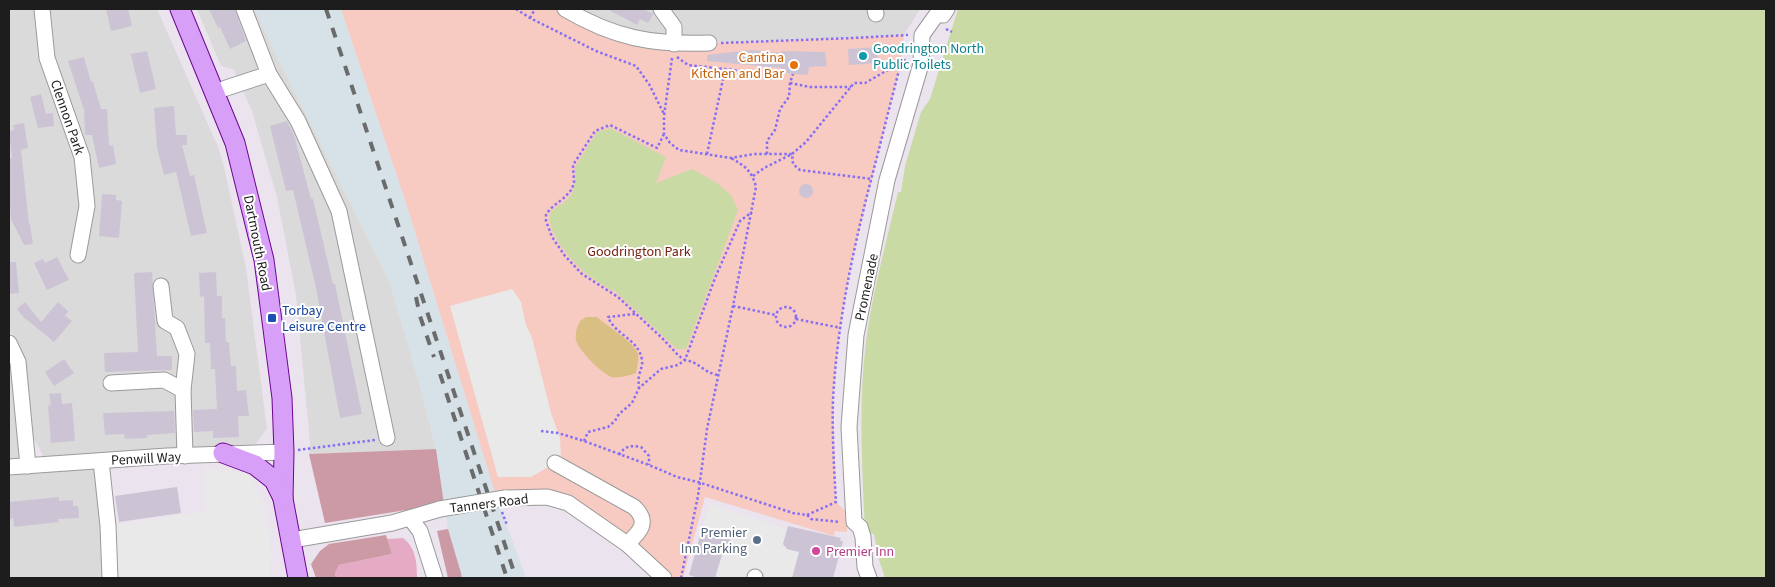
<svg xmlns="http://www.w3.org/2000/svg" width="1775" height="587" viewBox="0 0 1775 587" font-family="'Source Sans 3',sans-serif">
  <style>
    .residential { fill: #dadadb }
    .industrial { fill: #d6e2e7 }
    .grass { fill: #e6abc4 }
    .forest { fill: #cc9aa5 }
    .park { fill: #f7cac2 }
    .pitch { fill: #dabf84 }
    .parking { fill: #e9e9e9 }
    .water { fill: #cadaa5 }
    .building { fill: #ccc4d4 }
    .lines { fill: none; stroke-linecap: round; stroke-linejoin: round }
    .minor-casing { stroke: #9a9a9a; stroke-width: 17 }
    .major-casing { stroke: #6c0690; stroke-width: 21 }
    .path { stroke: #866ff4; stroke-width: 2.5; stroke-dasharray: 2.5 2.5; stroke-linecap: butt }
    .minor { stroke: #fff; stroke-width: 15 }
    .major { stroke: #d79ff8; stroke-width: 19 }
    .rail { stroke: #6b6b6b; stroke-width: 4; stroke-dasharray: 10 10; stroke-linecap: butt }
    .minor-bridge-casing { stroke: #9a9a9a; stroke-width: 17; stroke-linecap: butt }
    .minor-bridge { stroke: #fff; stroke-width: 15 }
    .culture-dot { fill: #0f9aa8; stroke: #fff; stroke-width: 2 }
    .food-dot { fill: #e8710a; stroke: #fff; stroke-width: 2 }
    .transit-dot { fill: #1a4fb4; stroke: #fff; stroke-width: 2 }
    .service-dot { fill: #5c6f8a; stroke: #fff; stroke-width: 2 }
    .hotel-dot { fill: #d1479c; stroke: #fff; stroke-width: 2 }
    .labels { text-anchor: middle; stroke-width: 4; stroke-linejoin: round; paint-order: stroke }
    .culture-label { font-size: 14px; fill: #0d838f; stroke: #fff; text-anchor: start }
    .food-label { font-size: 14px; fill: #c56008; stroke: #fff; text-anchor: end }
    .street-label { font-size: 14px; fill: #1d1d1d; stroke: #fff }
    .park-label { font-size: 14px; fill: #772010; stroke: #fff }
    .transit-label { font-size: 14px; fill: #164399; stroke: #fff; text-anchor: start }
    .service-label { font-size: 14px; fill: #4e5e75; stroke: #fff; text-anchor: end }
    .hotel-label { font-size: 14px; fill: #b23c85; stroke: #fff; text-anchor: start }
  </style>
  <rect width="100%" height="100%" fill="#ebe3ee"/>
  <!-- residential -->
  <g class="residential">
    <path d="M9 9H157L218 147 224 167 246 268 267 429 254 446 45 459 33 437 25 358 19 344 9 330Z"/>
    <path d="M197 9H255L272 47 389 280 421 390 436 449 309 454 310 442 296 295 277 197 252 111 234 70 221 66Z"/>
    <path d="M565 9H920L904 35 853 38 674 44Z"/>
    <path d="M9 343 28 465 101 461 110 578H9Z"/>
  </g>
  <!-- industrial -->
  <path class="industrial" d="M255 9H341L407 206 497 499 526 578H462L448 529 436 449 421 390 389 280 272 47Z"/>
  <!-- grass -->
  <path class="grass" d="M403 538C416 548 417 563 417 578H336L335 573 339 565 392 554 387 539Z"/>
  <!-- forest -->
  <g class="forest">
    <path d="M436 449 444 504 325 523 309 454Z"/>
    <path d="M448 529 461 573 462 578H448L437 531Z"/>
    <path d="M386 535 392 554 339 565 335 573 336 578H316L311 564 320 551 329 544Z"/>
  </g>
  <!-- park -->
  <path class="park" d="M341 9H565L674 44 853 38 904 35 901 63 851 264 840 328 833 398 836 502 847 513V532L835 531 834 536 705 497 683 578H664L576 505 497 499 407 206Z"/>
  <!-- pitch -->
  <path class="pitch" d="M586 317H597C607 326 635 343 638 354 639 360 637 368 636 373 629 376 619 378 612 377 602 374 579 351 576 340 575 333 577 327 580 321Z"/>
  <!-- parking -->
  <g class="parking">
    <path d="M512 289 521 302 526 325 532 338 551 413 560 438 561 458 555 463 531 477H498L450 306Z"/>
    <path d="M204 468 250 472 261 499 268 521 271 554 270 578H110L108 526 205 511Z"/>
    <path d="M709 504 787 529 783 544 787 549 799 552 792 578H715L725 545 729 546 731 536 702 529Z"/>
  </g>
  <!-- water -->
  <g class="water">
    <path d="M958 9H1766V578H885L879 560 874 534 865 532C862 464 858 401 867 334 874 286 887 239 898 192H901L905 166 921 112 930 99Z"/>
    <path d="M610 128 666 157 656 183 692 169 717 183 731 195 738 210 686 349H677L618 294 615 290 613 291C603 285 592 279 583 271 570 259 544 229 551 211L566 201 572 194 575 181V167L597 132Z"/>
  </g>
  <!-- building -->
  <g class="building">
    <path d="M106 9H128L132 26 111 31Z"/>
    <path d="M209 9H235L246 41 230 49 220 27 218 28Z"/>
    <path d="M607 9H646L645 10 653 14 648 23 640 19 637 25Z"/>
    <path d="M877 47 878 63 849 65 848 49Z"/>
    <path d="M752 50 781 53V51L825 52 827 66 809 67 808 75 782 73 781 68 707 61V55Z"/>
    <path d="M147 51 156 89 140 93 131 54Z"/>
    <path d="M84 57 91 82H93L101 109H107L109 146 113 145 116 164 99 168 92 135H85L84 110 68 61Z"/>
    <path d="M41 94 46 114 53 113 54 126 38 128 30 97Z"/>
    <path d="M174 106 176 135H187V145H182L190 176 194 175 207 233 191 236 176 172 164 175 157 148 154 108Z"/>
    <path d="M287 121 294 135 311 199H313L333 284H335L362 414 340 418 316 288 293 190 286 191 270 126Z"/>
    <path d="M24 123 28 148 21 150 29 224H30L33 244 24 245 11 219 9 195V159L12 158 9 131 14 130 13 125Z"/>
    <circle cx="806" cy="191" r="7"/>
    <path d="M102 194 116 195V200L122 201 119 238 99 236Z"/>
    <path d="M57 257 69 280 47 290 34 263 43 259 45 263Z"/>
    <path d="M9 262H16L19 293 9 294Z"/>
    <path d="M152 272 157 356H172V370L105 372 104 353 138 352 134 273Z"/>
    <path d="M216 272 217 296H222V318H225L226 342H229L231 366H236L237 391 246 390 249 416H238L239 437 213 438V431L194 432 193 410 217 409 215 369H211L210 343H205L204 296 200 297 199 273Z"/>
    <path d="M25 302 41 322 58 302 68 311 65 316 72 321 54 342 26 319H25L17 309Z"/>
    <path d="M64 359 74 373 54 386 45 372Z"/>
    <path d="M61 393 62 404 72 403 75 441 51 443 48 405 51 406 49 394Z"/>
    <path d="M174 411 175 433 147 435V438L125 439 124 434 105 435 103 413Z"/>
    <path d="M177 487 181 513 119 522 115 496Z"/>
    <path d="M59 497V501L73 500V506H78L79 518 58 519 59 522 14 527 13 518 9 519V502Z"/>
    <path d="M788 526 841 538 840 541H843L833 578H792L799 552 787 549 783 544Z"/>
    <path d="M702 529 731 536 728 546 725 545 715 578H699L689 575Z"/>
  </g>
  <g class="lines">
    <defs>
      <g id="minor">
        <path d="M42 9 47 58 82 157 87 206 78 255"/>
        <path d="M244 9 269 74 298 121 339 211 387 438"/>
        <path d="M565 9C614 38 652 45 709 43"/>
        <path d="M661 9 674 27V44"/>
        <path d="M875 9 876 14"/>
        <path d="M214 92 269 74"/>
        <path d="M161 286 165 321 177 328 187 354 183 390 185 456"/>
        <path d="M9 343 18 362 28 466"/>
        <path d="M111 383 164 380 183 390"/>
        <path d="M101 461 108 526 110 578"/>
        <path d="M555 463 634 507C650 522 640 532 627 544"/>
        <path d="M9 467 167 456 284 452"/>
        <path d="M505 498 547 497 568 503 627 544 664 578"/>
        <path d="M410 518 420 531 435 578"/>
        <path d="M292 540 392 523 440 509"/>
        <path d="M755 578V577"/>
        <path d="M869 578 865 567 863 537 860 527 854 522 849 427 856 335 887 180 921 64 922 35 937 14 943 15 947 9"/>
      </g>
      <g id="major">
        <path d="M180 9 235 143 264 260 282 398 284 452 283 499 298 578"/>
        <path d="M223 453 255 465 274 480 283 498"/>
      </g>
    </defs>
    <!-- minor casing -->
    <use href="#minor" class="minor-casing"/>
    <!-- major casing -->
    <use href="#major" class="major-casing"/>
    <!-- path -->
    <g class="path">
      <path d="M516 9 530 18 596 51 636 66 649 84 664 114"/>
      <path d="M530 18 535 9"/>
      <path d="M946 29 952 32"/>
      <path d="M721 43 853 38 908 35"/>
      <path d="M677 57 688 65 760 73"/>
      <path d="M672 58 664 116V134L670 143 679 150 731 158 754 154H792L793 164 800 170 872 179"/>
      <path d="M790 83 810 87H851"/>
      <path d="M664 134 657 148 610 125 595 131 573 165 574 182 572 189 565 197 550 209 546 215V221L552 237 565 256 582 274 618 297 662 338 679 356 685 360 715 278 740 221 752 212"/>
      <path d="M707 154 725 70"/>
      <path d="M767 154V141L775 130 780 109 789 97 790 83 793 74"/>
      <path d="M753 176 764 168 792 154 806 142 854 83H865L907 59"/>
      <path d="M733 306 776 315"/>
      <circle cx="786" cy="317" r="10"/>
      <path d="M635 314 608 317C615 335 639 339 642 360 643 366 640 370 639 376 638 380 639 384 639 388"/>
      <path d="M796 319 841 328"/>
      <path d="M541 431 558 433 584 441 649 465 677 477 698 482 793 513 807 515 811 519 840 522"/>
      <path d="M584 441 588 432 608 427 615 421 619 414 632 403 639 388 661 369 678 365 685 360C699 362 704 373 718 375"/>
      <path d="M298 450 375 440"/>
      <path d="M619 455C625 446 631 445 641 447L649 456V465"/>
      <path d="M502 512 507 525"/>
      <path d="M807 515 836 502C834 468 832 434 833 400 837 324 853 249 872 176 882 138 891 100 901 63"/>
      <path d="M681 578 698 496 707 429 733 306 756 187C752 171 745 166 731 158"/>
    </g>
    <!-- minor -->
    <use href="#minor" class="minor"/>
    <!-- major -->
    <use href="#major" class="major"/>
    <!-- rail -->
    <g class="rail">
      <path d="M326 9 516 578"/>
      <path d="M416 297 420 316 434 357"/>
      <path d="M440 374 507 578"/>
    </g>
    <defs>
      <path id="minor-bridge" d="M440 509 505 498"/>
    </defs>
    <!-- minor-bridge casing -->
    <use href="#minor-bridge" class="minor-bridge-casing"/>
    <!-- minor-bridge -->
    <use href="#minor-bridge" class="minor-bridge"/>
  </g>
  <!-- markers -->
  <circle class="culture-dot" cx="863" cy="56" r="5"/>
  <circle class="food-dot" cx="794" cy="65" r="5"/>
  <rect class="transit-dot" x="267" y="313" width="10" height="10" rx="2.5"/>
  <circle class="service-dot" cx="757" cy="540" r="5"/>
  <circle class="hotel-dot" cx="816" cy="551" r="5"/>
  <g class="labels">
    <!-- culture labels -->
    <g class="culture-label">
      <text x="873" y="53">Goodrington North<tspan x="873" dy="16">Public Toilets</tspan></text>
    </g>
    <!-- food labels -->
    <g class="food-label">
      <text x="784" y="62">Cantina<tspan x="784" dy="16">Kitchen and Bar</tspan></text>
    </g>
    <!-- street labels -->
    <g class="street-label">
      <text transform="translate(68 117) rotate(71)" y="5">Clennon Park</text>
      <text transform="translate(258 243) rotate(79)" y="5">Dartmouth Road</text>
      <text transform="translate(866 287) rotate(-78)" y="5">Promenade</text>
      <text transform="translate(146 458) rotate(-3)" y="5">Penwill Way</text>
      <text transform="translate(489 503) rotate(-7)" y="5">Tanners Road</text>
    </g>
    <!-- park labels -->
    <g class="park-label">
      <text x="639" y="256">Goodrington Park</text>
    </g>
    <!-- transit labels -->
    <g class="transit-label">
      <text x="282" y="315">Torbay<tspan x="282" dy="16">Leisure Centre</tspan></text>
    </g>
    <!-- service labels -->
    <g class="service-label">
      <text x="747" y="537">Premier<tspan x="747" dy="16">Inn Parking</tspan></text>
    </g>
    <!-- hotel labels -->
    <g class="hotel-label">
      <text x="826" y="556">Premier Inn</text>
    </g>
  </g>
  <!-- border -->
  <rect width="1775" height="587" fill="none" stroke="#1d1d1d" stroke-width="20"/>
</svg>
